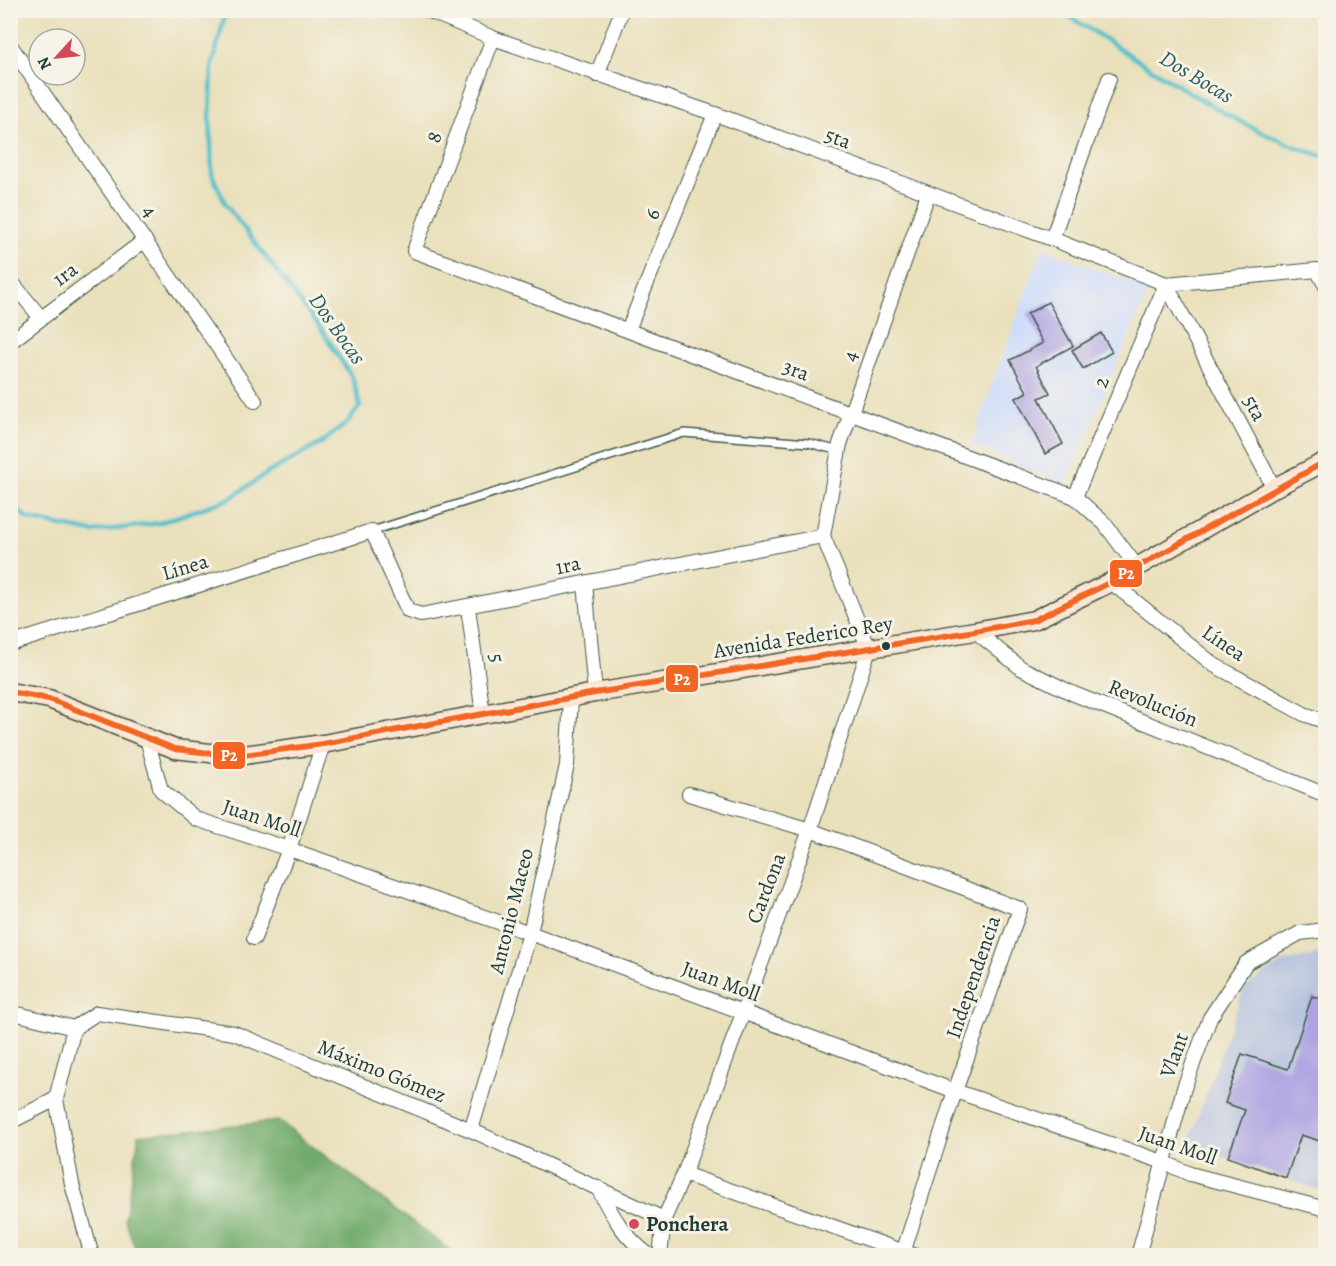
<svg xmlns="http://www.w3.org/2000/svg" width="1336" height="1266" viewBox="0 0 1336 1266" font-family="Alegreya,serif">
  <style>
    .built { fill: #cedbfa }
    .industrial { fill: #b9c5de }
    .forest { fill: #72ac6c; stroke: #487450; stroke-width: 1.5 }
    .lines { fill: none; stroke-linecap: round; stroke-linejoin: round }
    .stream { stroke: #53c0cb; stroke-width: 4.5 }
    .building { fill: #aea2e2 }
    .service-casing { stroke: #3d5548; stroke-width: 10 }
    .minor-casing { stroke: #3d5548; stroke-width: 16 }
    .secondary-casing { stroke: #3d5548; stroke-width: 21 }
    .service { stroke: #fff; stroke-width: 7 }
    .minor { stroke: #fff; stroke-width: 14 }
    .secondary { stroke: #fde4d0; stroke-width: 18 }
    .bus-1-casing { stroke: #f7f3e8; stroke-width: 10 }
    .bus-1 { stroke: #f26522; stroke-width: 6 }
    .bus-dot { fill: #1f3d34; stroke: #f7f3e8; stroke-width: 2 }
    .poi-dot { fill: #d1495b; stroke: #f7f3e8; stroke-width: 2 }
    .labels { text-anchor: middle; stroke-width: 6; stroke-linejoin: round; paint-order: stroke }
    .street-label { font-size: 21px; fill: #1f3d34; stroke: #f7f3e8 }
    .poi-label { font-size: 21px; font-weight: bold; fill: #1f3d34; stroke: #f7f3e8; text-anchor: start }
    .water-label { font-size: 22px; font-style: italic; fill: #2c5e5a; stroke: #f7f3e8 }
    .line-badge { stroke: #f7f3e8; stroke-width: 2 }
    .badge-label { font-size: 16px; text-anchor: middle; font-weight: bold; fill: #fff }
  </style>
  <rect width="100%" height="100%" fill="#f7f3e8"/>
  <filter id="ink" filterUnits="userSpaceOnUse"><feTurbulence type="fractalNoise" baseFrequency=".0167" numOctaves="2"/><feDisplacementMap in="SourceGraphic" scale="12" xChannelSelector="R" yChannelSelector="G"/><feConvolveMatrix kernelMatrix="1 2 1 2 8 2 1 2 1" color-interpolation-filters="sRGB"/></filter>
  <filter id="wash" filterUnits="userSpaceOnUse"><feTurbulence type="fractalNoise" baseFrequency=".008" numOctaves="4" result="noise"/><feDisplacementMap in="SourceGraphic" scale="24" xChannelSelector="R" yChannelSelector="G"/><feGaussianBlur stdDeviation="1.35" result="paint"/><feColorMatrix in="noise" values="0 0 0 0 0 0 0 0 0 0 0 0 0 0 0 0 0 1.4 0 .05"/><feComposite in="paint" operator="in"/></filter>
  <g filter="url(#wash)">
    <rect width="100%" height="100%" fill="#eae0bc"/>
    <!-- built -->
    <path class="built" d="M1042 248 1149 289 1065 486 971 444Z"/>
    <!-- industrial -->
    <path class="industrial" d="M1325 953V1192L1188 1145 1244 988 1282 962Z"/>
    <!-- forest -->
    <path class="forest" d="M279 1121 456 1255H138L125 1220 139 1135Z"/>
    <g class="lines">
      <!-- stream -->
      <g class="stream">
        <path d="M1058 10C1145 61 1228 128 1326 157"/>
        <path d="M10 503 28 519 93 532 159 523 229 499 269 472 320 444 347 423 360 406 353 379 321 329 226 205 212 174 210 118 212 67 226 10"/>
      </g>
    </g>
    <g id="blocks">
      <!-- building -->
      <g class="building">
        <path d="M1048 302 1073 346 1036 366 1050 393 1039 398 1063 444 1045 454 1016 398 1027 392 1010 360 1043 343 1027 314Z"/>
        <path d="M1101 333 1112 352 1083 369 1072 350Z"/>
        <path d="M1312 996 1326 1001V1135L1323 1142 1301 1135 1286 1178 1228 1157 1245 1110 1225 1103 1242 1054 1288 1069Z"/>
      </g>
    </g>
  </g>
  <g filter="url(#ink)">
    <use href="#blocks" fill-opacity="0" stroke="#3d5548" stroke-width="1.5"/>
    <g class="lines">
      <defs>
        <path id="service" d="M372 531 684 433 809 443 839 451"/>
        <g id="minor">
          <path d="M427 10 493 38 715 114 1052 239 1166 284 1317 270 1326 286"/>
          <path d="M493 38 414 251 1075 497 1104 523 1137 567"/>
          <path d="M10 45 255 401"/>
          <path d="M597 75 622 10"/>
          <path d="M1052 239 1109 79"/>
          <path d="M10 280 41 318"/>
          <path d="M1166 284 1274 488"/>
          <path d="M628 330 715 114"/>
          <path d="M10 342 145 240"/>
          <path d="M1075 497 1166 284"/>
          <path d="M823 536 840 444 928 194"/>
          <path d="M1111 582 1214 665 1304 714 1326 722"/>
          <path d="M585 583 595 693"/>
          <path d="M468 608 483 714"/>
          <path d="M975 631 1021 668 1074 694 1326 795"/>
          <path d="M10 644 372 531 408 611 421 615 823 536"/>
          <path d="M147 739 161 790 196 819 289 849 530 933 955 1091 1163 1162 1190 1174 1326 1209"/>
          <path d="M689 794 810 830 1020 909 955 1091 902 1256"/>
          <path d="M254 938 289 849 323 744"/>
          <path d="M10 1012 74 1028"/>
          <path d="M74 1028 97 1013 234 1033 471 1130 664 1219"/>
          <path d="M74 1028 56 1099 72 1184 92 1256"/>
          <path d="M10 1122 56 1099"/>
          <path d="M471 1130 530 933 567 765 571 698"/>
          <path d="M684 1174 916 1256"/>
          <path d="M598 1188C612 1216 625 1238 650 1256"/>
          <path d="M660 1256 664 1219 684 1174 810 830 869 649 823 536"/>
          <path d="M1138 1256 1184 1088 1210 1018 1246 963 1300 933 1326 930"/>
        </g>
        <path id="secondary" d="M10 692 49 699 175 749 236 756 323 744 595 693 975 631 1034 620 1111 582 1274 488 1326 461"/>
      </defs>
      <!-- service casing -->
      <use href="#service" class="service-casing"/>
      <!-- minor casing -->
      <use href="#minor" class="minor-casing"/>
      <!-- secondary casing -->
      <use href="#secondary" class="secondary-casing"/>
      <!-- service -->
      <use href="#service" class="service"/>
      <!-- minor -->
      <use href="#minor" class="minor"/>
      <!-- secondary -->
      <use href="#secondary" class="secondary"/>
      <defs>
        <path id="bus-1" d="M10 692 49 699 175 749 236 756 323 744 595 693 975 631 1034 620 1111 582 1326 461"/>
      </defs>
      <!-- bus-1 casing -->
      <use href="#bus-1" class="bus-1-casing"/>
      <!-- bus-1 -->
      <use href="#bus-1" class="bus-1"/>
    </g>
  </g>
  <!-- markers -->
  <circle class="bus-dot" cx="886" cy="646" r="5"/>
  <circle class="poi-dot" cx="634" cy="1224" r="6"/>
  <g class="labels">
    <!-- street labels -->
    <g class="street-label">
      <text transform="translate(434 137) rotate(-70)" y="7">8</text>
      <text transform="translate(838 138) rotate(20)" y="7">5ta</text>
      <text transform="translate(150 211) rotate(55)" y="7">4</text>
      <text transform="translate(652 214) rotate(-68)" y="7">6</text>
      <text transform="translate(65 274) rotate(-37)" y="7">1ra</text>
      <text transform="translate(850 356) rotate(-71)" y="7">4</text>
      <text transform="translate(796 370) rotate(20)" y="7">3ra</text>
      <text transform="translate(1101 382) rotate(-67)" y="7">2</text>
      <text transform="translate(1255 408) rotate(62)" y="7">5ta</text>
      <text transform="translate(568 565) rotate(-12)" y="7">1ra</text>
      <text transform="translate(185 567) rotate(-17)" y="7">Línea</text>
      <text transform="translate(803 637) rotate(-9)" y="7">Avenida Federico Rey</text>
      <text transform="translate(1224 643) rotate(34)" y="7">Línea</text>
      <text transform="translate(497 658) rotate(82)" y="7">5</text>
      <text transform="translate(1153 703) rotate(22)" y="7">Revolución</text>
      <text transform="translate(262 818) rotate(18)" y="7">Juan Moll</text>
      <text transform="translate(766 888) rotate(-69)" y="7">Cardona</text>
      <text transform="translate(511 911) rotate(-76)" y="7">Antonio Maceo</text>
      <text transform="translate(973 977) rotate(-71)" y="7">Independencia</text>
      <text transform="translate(721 981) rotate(20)" y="7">Juan Moll</text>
      <text transform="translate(1174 1055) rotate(-70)" y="7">Vlant</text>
      <text transform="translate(382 1071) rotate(22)" y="7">Máximo Gómez</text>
      <text transform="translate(1178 1145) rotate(19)" y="7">Juan Moll</text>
    </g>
    <!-- poi labels -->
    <g class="poi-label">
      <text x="646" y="1231">Ponchera</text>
    </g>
    <!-- water labels -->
    <g class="water-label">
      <text transform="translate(1197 76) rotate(31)" y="8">Dos Bocas</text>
      <text transform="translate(338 328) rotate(55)" y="8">Dos Bocas</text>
    </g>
  </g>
  <g class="line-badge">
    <rect x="1109" y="559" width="34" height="29" rx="6" fill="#f26522"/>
    <rect x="665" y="664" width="34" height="29" rx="6" fill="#f26522"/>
    <rect x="212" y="741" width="34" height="29" rx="6" fill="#f26522"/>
  </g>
  <g class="badge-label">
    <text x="1126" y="579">P2</text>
    <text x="682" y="685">P2</text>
    <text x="229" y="761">P2</text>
  </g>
  <!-- margin -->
  <rect width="1336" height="1266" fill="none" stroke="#f7f3e8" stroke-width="36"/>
  <!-- north arrow -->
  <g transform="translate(57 57) rotate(243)"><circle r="28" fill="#f7f3e8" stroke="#a1aaa0" stroke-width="1.5"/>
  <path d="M0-4.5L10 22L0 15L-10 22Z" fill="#d1495b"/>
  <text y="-9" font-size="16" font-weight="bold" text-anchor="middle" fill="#1f3d34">N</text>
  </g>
</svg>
